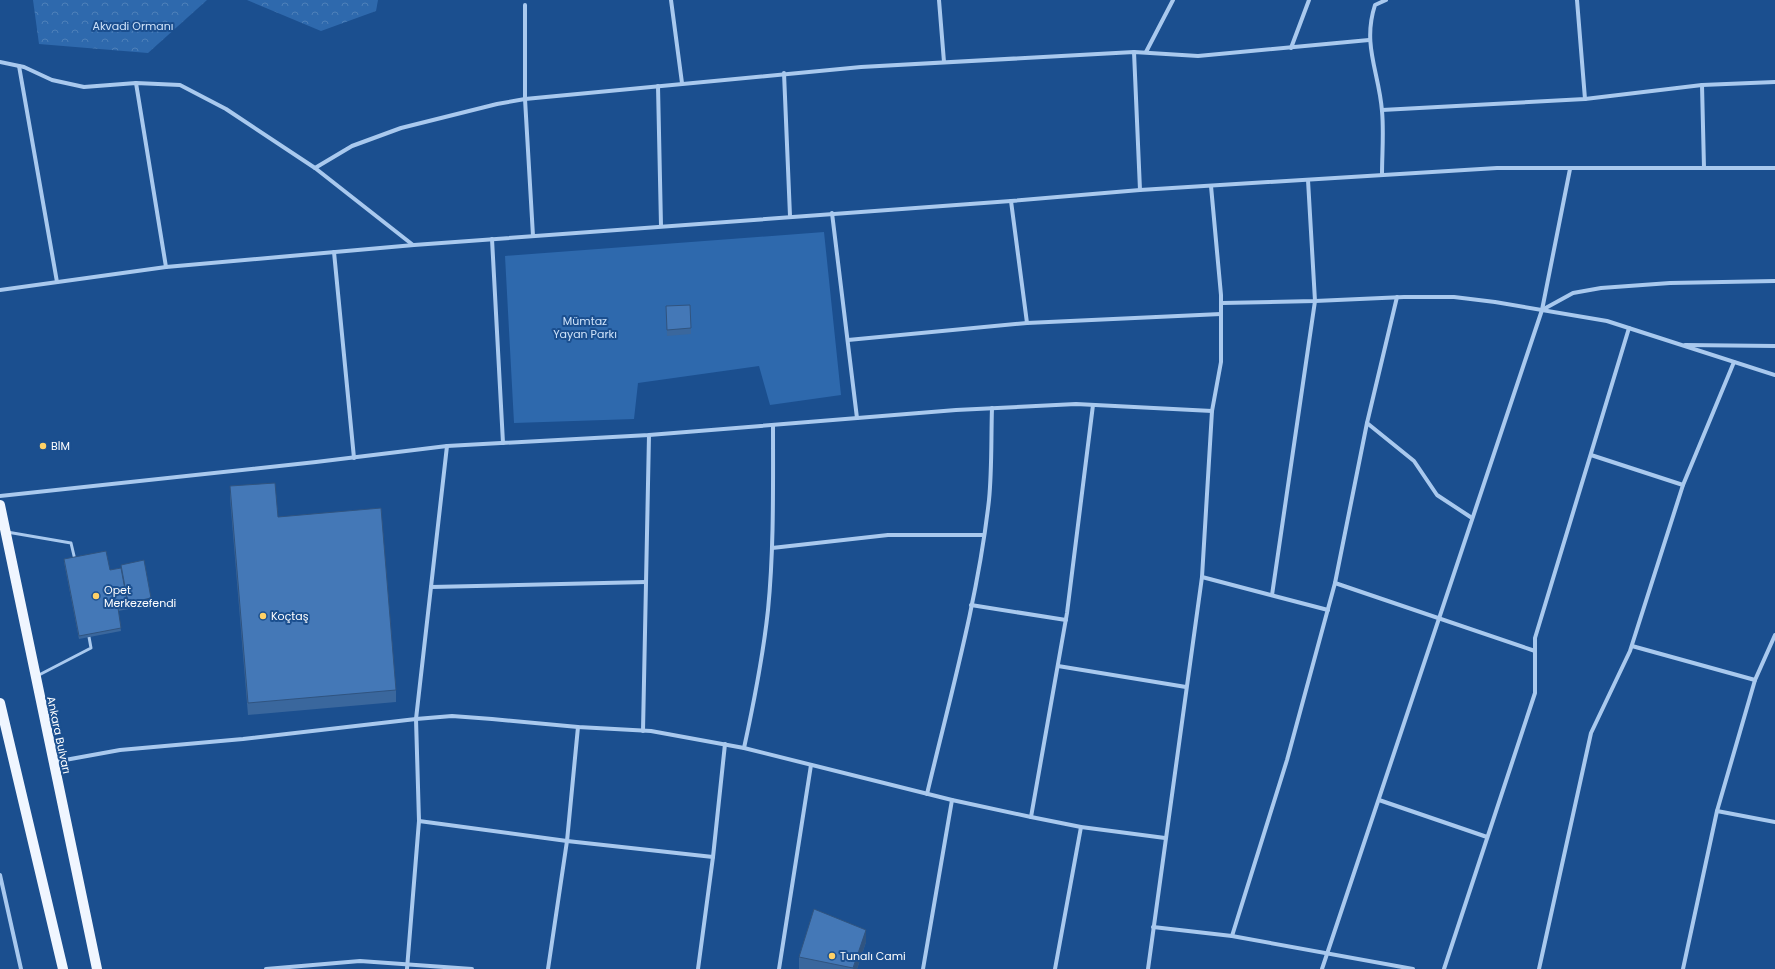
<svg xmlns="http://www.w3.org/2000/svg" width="1775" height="969" viewBox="0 0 1775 969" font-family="Poppins,sans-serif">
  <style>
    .green { fill: #2e69ad }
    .forest { fill: url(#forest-crowns) }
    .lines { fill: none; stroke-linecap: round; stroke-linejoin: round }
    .lane { stroke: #a9c9ee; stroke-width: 3 }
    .street { stroke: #a9c9ee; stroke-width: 4 }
    .primary { stroke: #f0f6ff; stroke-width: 10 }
    .wall { fill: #3a679d }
    .shaded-wall { fill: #305480 }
    .building { fill: #4478b7; stroke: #305480 }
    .poi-dot { fill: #ffd166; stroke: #1b4f8f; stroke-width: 1.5 }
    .labels { text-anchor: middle; stroke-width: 4; stroke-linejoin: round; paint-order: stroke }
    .park-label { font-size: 11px; fill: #cfe3fa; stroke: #1b4f8f }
    .poi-label { font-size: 11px; fill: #fff; stroke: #1b4f8f; text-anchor: start }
    .street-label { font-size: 11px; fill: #fff; stroke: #1b4f8f }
  </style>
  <defs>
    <pattern id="forest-crowns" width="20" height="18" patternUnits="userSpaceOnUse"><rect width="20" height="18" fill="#2e69ad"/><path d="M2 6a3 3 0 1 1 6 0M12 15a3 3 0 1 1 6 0" fill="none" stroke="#4d80b9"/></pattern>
  </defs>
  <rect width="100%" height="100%" fill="#1b4f8f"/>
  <!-- green -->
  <path class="green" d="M824 232 841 395 770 405 759 366 638 383 634 419 514 423 505 256Z"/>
  <!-- forest -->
  <g class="forest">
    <path d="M33 0H207L148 53 39 44Z"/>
    <path d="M247 0H378L376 11 321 31Z"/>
  </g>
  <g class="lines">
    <!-- lane -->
    <g class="lane">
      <path d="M7 532 71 543 75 560"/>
      <path d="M37 676 91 648 89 637"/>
    </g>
    <!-- street -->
    <g class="street">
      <path d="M671 0 682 83"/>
      <path d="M939 0 944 62"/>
      <path d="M1577 0 1585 99"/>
      <path d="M525 5V99L533 236"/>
      <path d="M1291 48 1309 0"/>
      <path d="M1134 52 1140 190"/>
      <path d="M1146 52 1173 0"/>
      <path d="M0 62 24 67 52 80 84 87 136 83 180 85 226 109 315 168 413 245"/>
      <path d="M19 66 57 282"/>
      <path d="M784 73 790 216"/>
      <path d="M136 83 166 267"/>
      <path d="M1702 85 1704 168"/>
      <path d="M658 86 661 226"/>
      <path d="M1382 110 1585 99 1702 85 1775 82"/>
      <path d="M315 168 352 146 401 128 497 104 525 99 861 67 1134 52 1198 56 1369 40"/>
      <path d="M1382 175C1382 154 1384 132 1382 111 1379 72 1362 45 1375 5L1386 0"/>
      <path d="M1011 201 1027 323"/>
      <path d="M832 213 857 418"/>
      <path d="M492 239 503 443"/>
      <path d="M334 252 354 458"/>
      <path d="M0 290 166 267 414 245 1011 201 1140 190 1497 168H1775"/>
      <path d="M1222 303 1315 301 1404 297H1454L1495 302 1607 321 1775 375"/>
      <path d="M1542 310 1573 293 1601 288 1670 283 1775 281"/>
      <path d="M848 340 1027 323 1221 314"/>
      <path d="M1685 345 1775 346"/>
      <path d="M1367 423 1414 461 1437 495 1472 518"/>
      <path d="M1591 455 1683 485"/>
      <path d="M0 496 316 462 447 446 649 435 956 410 1076 404 1212 411"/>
      <path d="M772 548 888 535H983"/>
      <path d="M1202 577 1328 610"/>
      <path d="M1335 583 1535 651"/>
      <path d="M431 587 646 582"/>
      <path d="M1272 595 1315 301 1308 180"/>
      <path d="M971 605 1066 620"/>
      <path d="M1632 646 1755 680"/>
      <path d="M1058 666 1186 687"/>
      <path d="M643 731 649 435"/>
      <path d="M744 748C754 702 763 657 768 610 774 549 773 487 773 425"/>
      <path d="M54 762 120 750 243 739 416 719 452 716 492 719 578 727 651 731 744 748 952 800 1031 817 1081 827 1165 838"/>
      <path d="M927 794C950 697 978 599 989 500 992 470 991 438 992 408"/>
      <path d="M1379 800 1487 837"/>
      <path d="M1717 811 1775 822"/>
      <path d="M1031 817 1067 613 1093 405"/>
      <path d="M419 821 567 841 713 857"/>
      <path d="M0 875 21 969"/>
      <path d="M1153 927 1232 936 1413 969"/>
      <path d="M1232 936 1287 760 1335 583 1367 423 1397 297"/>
      <path d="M266 969 360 961 472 969"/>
      <path d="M407 969 419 821 416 719 447 446"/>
      <path d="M548 969 567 841 578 727"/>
      <path d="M698 969 713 857 725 744"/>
      <path d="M779 969 811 765"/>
      <path d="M923 969 952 800"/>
      <path d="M1055 969 1081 827"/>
      <path d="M1148 969 1202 577 1212 411 1221 362V295L1211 186"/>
      <path d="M1322 969 1542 310 1570 169"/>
      <path d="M1444 969 1535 693V638L1629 328"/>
      <path d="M1539 969 1591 733 1630 651 1683 485 1734 362"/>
      <path d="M1683 969 1717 811 1755 680 1775 635"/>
    </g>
    <!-- primary -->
    <g class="primary">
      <path d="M0 505 97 969"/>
      <path d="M0 703 63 969"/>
    </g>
  </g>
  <!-- wall -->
  <g class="wall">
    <path d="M666 312 691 328V334L667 336Z"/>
    <path d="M230 486 278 517 396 690V702L248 715 230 498Z"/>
    <path d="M64 559 110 570 121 568V565L151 605 118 611 121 631 79 639 64 562Z"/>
    <path d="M866 942 857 969H799V957Z"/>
  </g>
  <!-- shaded-wall -->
  <g class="shaded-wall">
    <path d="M151 598V605L128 609V603Z"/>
    <path d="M866 930V942L857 969H853Z"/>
  </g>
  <!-- building -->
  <g class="building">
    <path d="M690 305 691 328 667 330 666 306Z"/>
    <path d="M275 483 278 517 381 508 396 690 248 703 230 486Z"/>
    <path d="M106 551 110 570 121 568 128 606 118 608 121 628 79 636 64 559Z"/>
    <path d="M144 560 151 598 128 603 121 565Z"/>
    <path d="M814 909 866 930 853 968 799 957Z"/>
  </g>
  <!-- markers -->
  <g class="poi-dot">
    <circle cx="43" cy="446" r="4"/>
    <circle cx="96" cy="596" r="4"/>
    <circle cx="263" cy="616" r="4"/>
    <circle cx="832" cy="956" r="4"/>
  </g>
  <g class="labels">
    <!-- park labels -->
    <g class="park-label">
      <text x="133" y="30">Akvadi Ormanı</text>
      <text x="585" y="325">Mümtaz<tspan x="585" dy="13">Yayan Parkı</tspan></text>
    </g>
    <!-- poi labels -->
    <g class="poi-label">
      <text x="51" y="450">BİM</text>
      <text x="104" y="594">Opet<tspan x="104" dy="13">Merkezefendi</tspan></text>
      <text x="271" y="620">Koçtaş</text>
      <text x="840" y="960">Tunalı Cami</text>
    </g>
    <!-- street labels -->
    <g class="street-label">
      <text transform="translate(59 735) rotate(78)" y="4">Ankara Bulvarı</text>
    </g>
  </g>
</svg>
